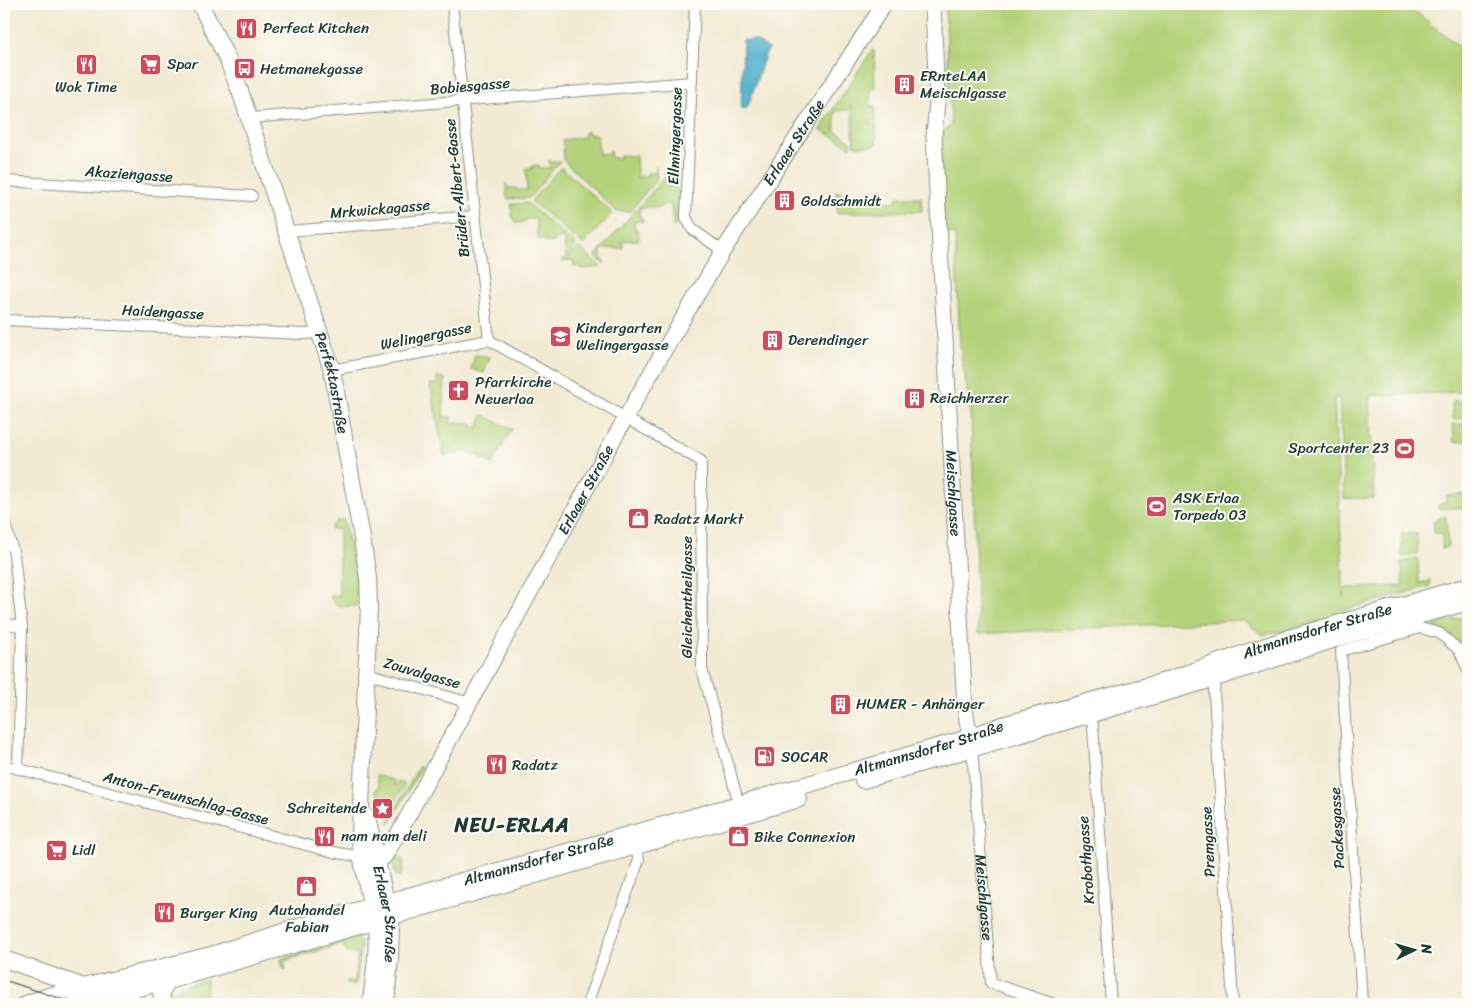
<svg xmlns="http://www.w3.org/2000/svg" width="1472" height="1008" viewBox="0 0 1472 1008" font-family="Sriracha,sans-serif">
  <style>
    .green { fill: #b4d279; stroke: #6a8856 }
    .water { fill: #4aadc9; stroke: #34757e }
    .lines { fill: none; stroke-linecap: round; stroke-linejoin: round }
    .street-casing { stroke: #889483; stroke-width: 12 }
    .secondary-casing { stroke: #889483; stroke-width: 17 }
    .primary-casing { stroke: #889483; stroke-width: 18 }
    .street { stroke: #fff; stroke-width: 10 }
    .secondary { stroke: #fff; stroke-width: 15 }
    .primary { stroke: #fff; stroke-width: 16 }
    .tram { stroke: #1f3d34; stroke-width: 1 }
    .labels { text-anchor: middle; stroke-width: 4; stroke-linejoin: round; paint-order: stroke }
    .poi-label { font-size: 15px; fill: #1f3d34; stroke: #fdfcf7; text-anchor: start }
    .street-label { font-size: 15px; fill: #1f3d34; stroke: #fdfcf7 }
    .district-label { font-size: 20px; font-weight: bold; letter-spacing: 1px; fill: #1f3d34; stroke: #fdfcf7 }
  </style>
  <rect width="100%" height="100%" fill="#fdfcf7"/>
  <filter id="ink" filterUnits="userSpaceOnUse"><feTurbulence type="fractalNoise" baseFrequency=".02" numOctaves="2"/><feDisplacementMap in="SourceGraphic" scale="10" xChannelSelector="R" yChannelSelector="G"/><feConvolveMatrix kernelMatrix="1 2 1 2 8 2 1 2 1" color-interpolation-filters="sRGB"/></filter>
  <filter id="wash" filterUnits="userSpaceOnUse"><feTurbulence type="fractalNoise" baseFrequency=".0096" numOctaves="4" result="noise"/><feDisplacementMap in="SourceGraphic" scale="20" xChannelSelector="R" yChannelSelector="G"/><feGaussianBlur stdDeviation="1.12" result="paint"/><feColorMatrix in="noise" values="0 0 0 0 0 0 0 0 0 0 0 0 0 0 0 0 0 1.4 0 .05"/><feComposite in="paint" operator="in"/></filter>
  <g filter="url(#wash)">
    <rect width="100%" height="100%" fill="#f2ead2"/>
    <!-- green -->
    <g class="green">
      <path d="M97 4H163V6L97 5Z"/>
      <path d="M945 4H1406L1468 54V392L1369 396 1374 498 1344 499 1342 449 1365 448H1342L1339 398H1334L1344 598 1346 588 1403 586 1402 562 1418 559 1419 583 1430 581V586L1345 610V616L1263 635 1243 620 978 634 971 414 960 346 955 234 945 235 940 135 951 124Z"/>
      <path d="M872 50 874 51 875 89 870 90 871 106H875L876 121H870L869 124H876V145L859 146 854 144 852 106 850 105V110L835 111V131L851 141V147L820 129Z"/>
      <path d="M584 132H589L590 134H597L599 154 609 153 610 150 611 158H620V155L636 156 637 177 647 176V173H656V166L657 179 629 212 616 211 564 161 563 140 584 137Z"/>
      <path d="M549 160 551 162 560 161 529 198 507 199 506 183 507 188H516L517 190H527L526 169H532V166L539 165V168H550Z"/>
      <path d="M561 167 610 211 611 214 584 244H582L532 202V200Z"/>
      <path d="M665 177V185H676L675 177H677V226H673L671 204 662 205 661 207 639 208 640 218H643V221L634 222 635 230H638L639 240 623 241V248L602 249 601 251V260H604V264L596 257V255Z"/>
      <path d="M836 191C856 199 874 201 895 202L898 197H921L922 211 837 213Z"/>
      <path d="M527 203 576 245 568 257H566L564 238 554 239V242H545L544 239 538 240 536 219H526L525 222 516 223 512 216 511 204Z"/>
      <path d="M578 248H580L601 267 582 269V267H574L573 260 565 261 563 263V259H568Z"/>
      <path d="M475 355 490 357 484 373 471 369Z"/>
      <path d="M437 377 445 378 443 416 451 417V423L455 425 456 422 473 424V427L478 428 483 415 512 429 492 464 469 451 444 456 430 384H437Z"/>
      <path d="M1468 400V418L1453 419 1452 401Z"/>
      <path d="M1453 424H1468V441L1454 442Z"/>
      <path d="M1468 494V507L1438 509V505L1446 502V496Z"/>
      <path d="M1446 516 1448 546 1442 549V533H1434V520Z"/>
      <path d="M344 519 356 583 357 606C346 606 334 609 330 596H339V529H331V527L336 521Z"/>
      <path d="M1401 534H1417L1418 554 1402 557Z"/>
      <path d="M1462 617V620L1468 618V656L1453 636 1433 626Z"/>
      <path d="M419 766 421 768 390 824 388 822Z"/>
      <path d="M377 775 395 781 394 784 397 785 398 782 405 784 388 814 383 812 380 796 376 793V789L379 787Z"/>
      <path d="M396 854 404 861 403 870 400 877 396 875C393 869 392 861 394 855Z"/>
      <path d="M356 937 361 943 356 985 346 984 345 982H354L358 955 346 952 343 944 284 961 286 969H283L281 959Z"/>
      <path d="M207 979 206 1004H178L169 999 170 990Z"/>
    </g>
    <!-- water -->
    <path class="water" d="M743 40H755L769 49 765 55 749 104 746 109 741 108Z"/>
  </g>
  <g filter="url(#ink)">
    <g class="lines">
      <defs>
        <g id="street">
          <path d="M452 4 489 340"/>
          <path d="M695 4 686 217 692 229 723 251"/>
          <path d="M250 118 692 82"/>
          <path d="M4 181 252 196"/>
          <path d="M288 231 475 216"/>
          <path d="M4 320 303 334 321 333"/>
          <path d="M332 370 489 340 701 461 702 669 740 808"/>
          <path d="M4 521 14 554 22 627 18 769"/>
          <path d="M4 623 22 627"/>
          <path d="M366 673 470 703"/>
          <path d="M1216 678 1214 691 1233 1004"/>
          <path d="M1090 714 1093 726 1111 1004"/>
          <path id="s1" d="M972 749 991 983 1054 1004"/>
          <path d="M4 765 333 852 361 857"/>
          <path d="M587 1004 639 860 634 842"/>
          <path d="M1362 1004 1341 651 1420 628 1439 633 1459 650 1468 670"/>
        </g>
        <g id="secondary">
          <path id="s2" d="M933 4 937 102 934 135 965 709 972 748"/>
          <path id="s3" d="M376 863 384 857 402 827 613 440 659 359 723 251 884 4"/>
          <path d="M24 1004 50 995 84 987"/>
          <path d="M74 1004 109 995"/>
        </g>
        <g id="primary">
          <path id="s4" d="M200 4 226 56 240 91 332 370 362 538 368 578 369 606 360 833C360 866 371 896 376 928 379 953 373 979 371 1004"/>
          <path d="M863 780 1216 678 1345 636 1468 602"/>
          <path id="s5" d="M367 817 391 924 390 958 386 1004"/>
          <path d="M4 959 132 1004"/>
          <path id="s6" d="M84 987 211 955 305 925 739 804 958 741 1006 724 1162 682 1289 638 1468 586"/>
          <path d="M109 995 168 981 799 799"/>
          <path d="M163 1004 161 992 168 981"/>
        </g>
      </defs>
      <!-- street casing -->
      <use href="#street" class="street-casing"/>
      <!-- secondary casing -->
      <use href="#secondary" class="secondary-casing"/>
      <!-- primary casing -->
      <use href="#primary" class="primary-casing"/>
      <!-- street -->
      <use href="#street" class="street"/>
      <!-- secondary -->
      <use href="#secondary" class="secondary"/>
      <!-- primary -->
      <use href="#primary" class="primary"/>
      <!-- tram -->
      <path class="tram" d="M4 980 77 1004"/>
    </g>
  </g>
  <!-- icons -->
  <defs>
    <symbol id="restaurant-square" viewBox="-11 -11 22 22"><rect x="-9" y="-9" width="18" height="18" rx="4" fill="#d1495b" stroke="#fdfcf7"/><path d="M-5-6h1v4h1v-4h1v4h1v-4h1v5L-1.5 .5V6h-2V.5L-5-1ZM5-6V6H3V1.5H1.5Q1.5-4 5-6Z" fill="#fff"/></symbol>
    <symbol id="supermarket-square" viewBox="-11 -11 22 22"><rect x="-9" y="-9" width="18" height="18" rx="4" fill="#d1495b" stroke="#fdfcf7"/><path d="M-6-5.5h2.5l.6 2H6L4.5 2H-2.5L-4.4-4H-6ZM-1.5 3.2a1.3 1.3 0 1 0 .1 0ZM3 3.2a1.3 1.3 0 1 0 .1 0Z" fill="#fff"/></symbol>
    <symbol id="bus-square" viewBox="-11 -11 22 22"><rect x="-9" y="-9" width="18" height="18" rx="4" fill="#d1495b" stroke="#fdfcf7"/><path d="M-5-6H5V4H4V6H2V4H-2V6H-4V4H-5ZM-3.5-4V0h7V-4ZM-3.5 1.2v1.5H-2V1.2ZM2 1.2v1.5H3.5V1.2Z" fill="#fff"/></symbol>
    <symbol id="building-square" viewBox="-11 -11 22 22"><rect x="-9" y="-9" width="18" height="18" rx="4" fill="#d1495b" stroke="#fdfcf7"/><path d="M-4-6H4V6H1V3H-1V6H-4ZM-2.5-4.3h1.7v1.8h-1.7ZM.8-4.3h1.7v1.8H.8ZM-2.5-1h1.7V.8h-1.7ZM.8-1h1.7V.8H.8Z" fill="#fff"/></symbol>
    <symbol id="school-square" viewBox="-11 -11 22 22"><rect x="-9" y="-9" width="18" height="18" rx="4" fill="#d1495b" stroke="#fdfcf7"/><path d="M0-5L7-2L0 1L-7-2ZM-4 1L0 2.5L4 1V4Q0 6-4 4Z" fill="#fff"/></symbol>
    <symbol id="church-square" viewBox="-11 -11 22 22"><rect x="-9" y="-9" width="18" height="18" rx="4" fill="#d1495b" stroke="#fdfcf7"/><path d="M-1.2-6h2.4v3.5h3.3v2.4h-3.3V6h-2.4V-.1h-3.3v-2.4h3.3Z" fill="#fff"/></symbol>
    <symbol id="stadium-square" viewBox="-11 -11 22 22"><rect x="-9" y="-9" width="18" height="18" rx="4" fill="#d1495b" stroke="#fdfcf7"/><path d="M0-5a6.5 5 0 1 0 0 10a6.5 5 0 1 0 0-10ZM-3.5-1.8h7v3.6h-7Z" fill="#fff"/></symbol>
    <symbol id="shop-square" viewBox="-11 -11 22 22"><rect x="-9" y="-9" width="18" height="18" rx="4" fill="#d1495b" stroke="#fdfcf7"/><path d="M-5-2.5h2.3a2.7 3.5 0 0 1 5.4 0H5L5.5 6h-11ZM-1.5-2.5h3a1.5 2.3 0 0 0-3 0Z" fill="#fff"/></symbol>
    <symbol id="fuel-square" viewBox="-11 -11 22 22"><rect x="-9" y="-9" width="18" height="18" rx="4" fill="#d1495b" stroke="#fdfcf7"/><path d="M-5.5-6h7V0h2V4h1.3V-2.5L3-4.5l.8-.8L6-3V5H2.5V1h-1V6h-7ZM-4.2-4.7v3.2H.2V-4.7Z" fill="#fff"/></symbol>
    <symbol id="sight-square" viewBox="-11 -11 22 22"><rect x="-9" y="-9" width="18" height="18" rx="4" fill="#d1495b" stroke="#fdfcf7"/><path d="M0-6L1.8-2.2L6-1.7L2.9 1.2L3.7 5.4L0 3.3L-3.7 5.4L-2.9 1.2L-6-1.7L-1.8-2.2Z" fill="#fff"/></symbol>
  </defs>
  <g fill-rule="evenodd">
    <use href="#restaurant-square" x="234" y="16" width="25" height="25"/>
    <use href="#restaurant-square" x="74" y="52" width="25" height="25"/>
    <use href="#supermarket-square" x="138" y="52" width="25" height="25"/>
    <use href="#bus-square" x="232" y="56" width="25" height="25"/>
    <use href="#building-square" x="892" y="72" width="25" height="25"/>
    <use href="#building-square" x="772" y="188" width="25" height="25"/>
    <use href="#school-square" x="548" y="324" width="25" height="25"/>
    <use href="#building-square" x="760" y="328" width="25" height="25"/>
    <use href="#church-square" x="446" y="378" width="25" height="25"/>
    <use href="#building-square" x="902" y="386" width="25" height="25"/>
    <use href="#stadium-square" x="1392" y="436" width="25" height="25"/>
    <use href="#stadium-square" x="1144" y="494" width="25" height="25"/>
    <use href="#shop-square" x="626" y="506" width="25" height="25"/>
    <use href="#building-square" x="828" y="692" width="25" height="25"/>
    <use href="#fuel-square" x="752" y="744" width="25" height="25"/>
    <use href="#restaurant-square" x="484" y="752" width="25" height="25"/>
    <use href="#sight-square" x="370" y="796" width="25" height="25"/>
    <use href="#restaurant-square" x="312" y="824" width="25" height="25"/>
    <use href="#shop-square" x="726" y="824" width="25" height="25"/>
    <use href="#supermarket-square" x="44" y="838" width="25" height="25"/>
    <use href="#shop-square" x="294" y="874" width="25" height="25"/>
    <use href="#restaurant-square" x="152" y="900" width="25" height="25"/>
  </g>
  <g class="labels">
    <!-- poi labels -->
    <g class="poi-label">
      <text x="263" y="33">Perfect Kitchen</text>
      <text x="167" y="69">Spar</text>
      <text x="260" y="74">Hetmanekgasse</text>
      <text x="920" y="81">ERnteLAA<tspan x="920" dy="17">Meischlgasse</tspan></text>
      <text x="86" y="92" text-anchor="middle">Wok Time</text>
      <text x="801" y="206">Goldschmidt</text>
      <text x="576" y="333">Kindergarten<tspan x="576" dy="17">Welingergasse</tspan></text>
      <text x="788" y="345">Derendinger</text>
      <text x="475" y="387">Pfarrkirche<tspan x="475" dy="17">Neuerlaa</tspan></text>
      <text x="930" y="403">Reichherzer</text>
      <text x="1389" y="453" text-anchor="end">Sportcenter 23</text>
      <text x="1173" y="503">ASK Erlaa<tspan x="1173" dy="17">Torpedo 03</tspan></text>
      <text x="654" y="524">Radatz Markt</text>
      <text x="856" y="709">HUMER - Anhänger</text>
      <text x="781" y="762">SOCAR</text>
      <text x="512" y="770">Radatz</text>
      <text x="367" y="813" text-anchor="end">Schreitende</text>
      <text x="341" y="841">nam nam deli</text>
      <text x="754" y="842">Bike Connexion</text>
      <text x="72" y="855">Lidl</text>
      <text x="307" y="915" text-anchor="middle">Autohandel<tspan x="307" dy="17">Fabian</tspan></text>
      <text x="180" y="918">Burger King</text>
    </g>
    <!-- street labels -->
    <g class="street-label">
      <text transform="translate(470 86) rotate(-5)" y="5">Bobiesgasse</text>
      <text transform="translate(675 136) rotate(-88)" y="5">Ellmingergasse</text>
      <text dy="5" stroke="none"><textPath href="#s3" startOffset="834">Erlaaer Straße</textPath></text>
      <text transform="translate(129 174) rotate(4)" y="5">Akaziengasse</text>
      <text transform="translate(457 188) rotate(-96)" y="5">Brüder-Albert-Gasse</text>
      <text transform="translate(380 209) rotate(-5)" y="5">Mrkwickagasse</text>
      <text transform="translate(163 312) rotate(3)" y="5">Haidengasse</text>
      <text transform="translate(426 336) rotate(-11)" y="5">Welingergasse</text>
      <text dy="5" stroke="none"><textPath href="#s4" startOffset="402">Perfektastraße</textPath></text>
      <text dy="5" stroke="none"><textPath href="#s3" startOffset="429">Erlaaer Straße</textPath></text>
      <text dy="5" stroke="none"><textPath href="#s2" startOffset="490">Meischlgasse</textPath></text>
      <text transform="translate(687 597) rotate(-90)" y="5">Gleichentheilgasse</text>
      <text dy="5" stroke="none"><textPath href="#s6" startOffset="1284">Altmannsdorfer Straße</textPath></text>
      <text transform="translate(422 673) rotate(16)" y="5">Zouvalgasse</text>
      <text dy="5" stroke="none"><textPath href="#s6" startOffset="878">Altmannsdorfer Straße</textPath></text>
      <text transform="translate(186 798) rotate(15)" y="5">Anton-Freunschlag-Gasse</text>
      <text transform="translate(1337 828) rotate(-93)" y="5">Packesgasse</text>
      <text transform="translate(1208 842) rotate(-93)" y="5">Premgasse</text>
      <text dy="5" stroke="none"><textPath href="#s6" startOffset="472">Altmannsdorfer Straße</textPath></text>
      <text transform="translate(1086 860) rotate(-94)" y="5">Krobothgasse</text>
      <text dy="5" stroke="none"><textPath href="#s1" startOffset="149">Meischlgasse</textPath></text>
      <text dy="5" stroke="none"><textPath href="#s5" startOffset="99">Erlaaer Straße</textPath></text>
    </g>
    <!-- district labels -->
    <g class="district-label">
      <text x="512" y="832">NEU-ERLAA</text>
    </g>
  </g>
  <!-- margin -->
  <rect width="1472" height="1008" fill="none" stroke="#fdfcf7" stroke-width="20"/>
  <!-- north arrow -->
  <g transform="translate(1414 950) rotate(85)" stroke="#fdfcf7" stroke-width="4" paint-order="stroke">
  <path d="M0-4L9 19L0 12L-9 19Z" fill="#1f3d34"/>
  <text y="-8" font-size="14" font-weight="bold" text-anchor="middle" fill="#1f3d34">N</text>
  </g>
</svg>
